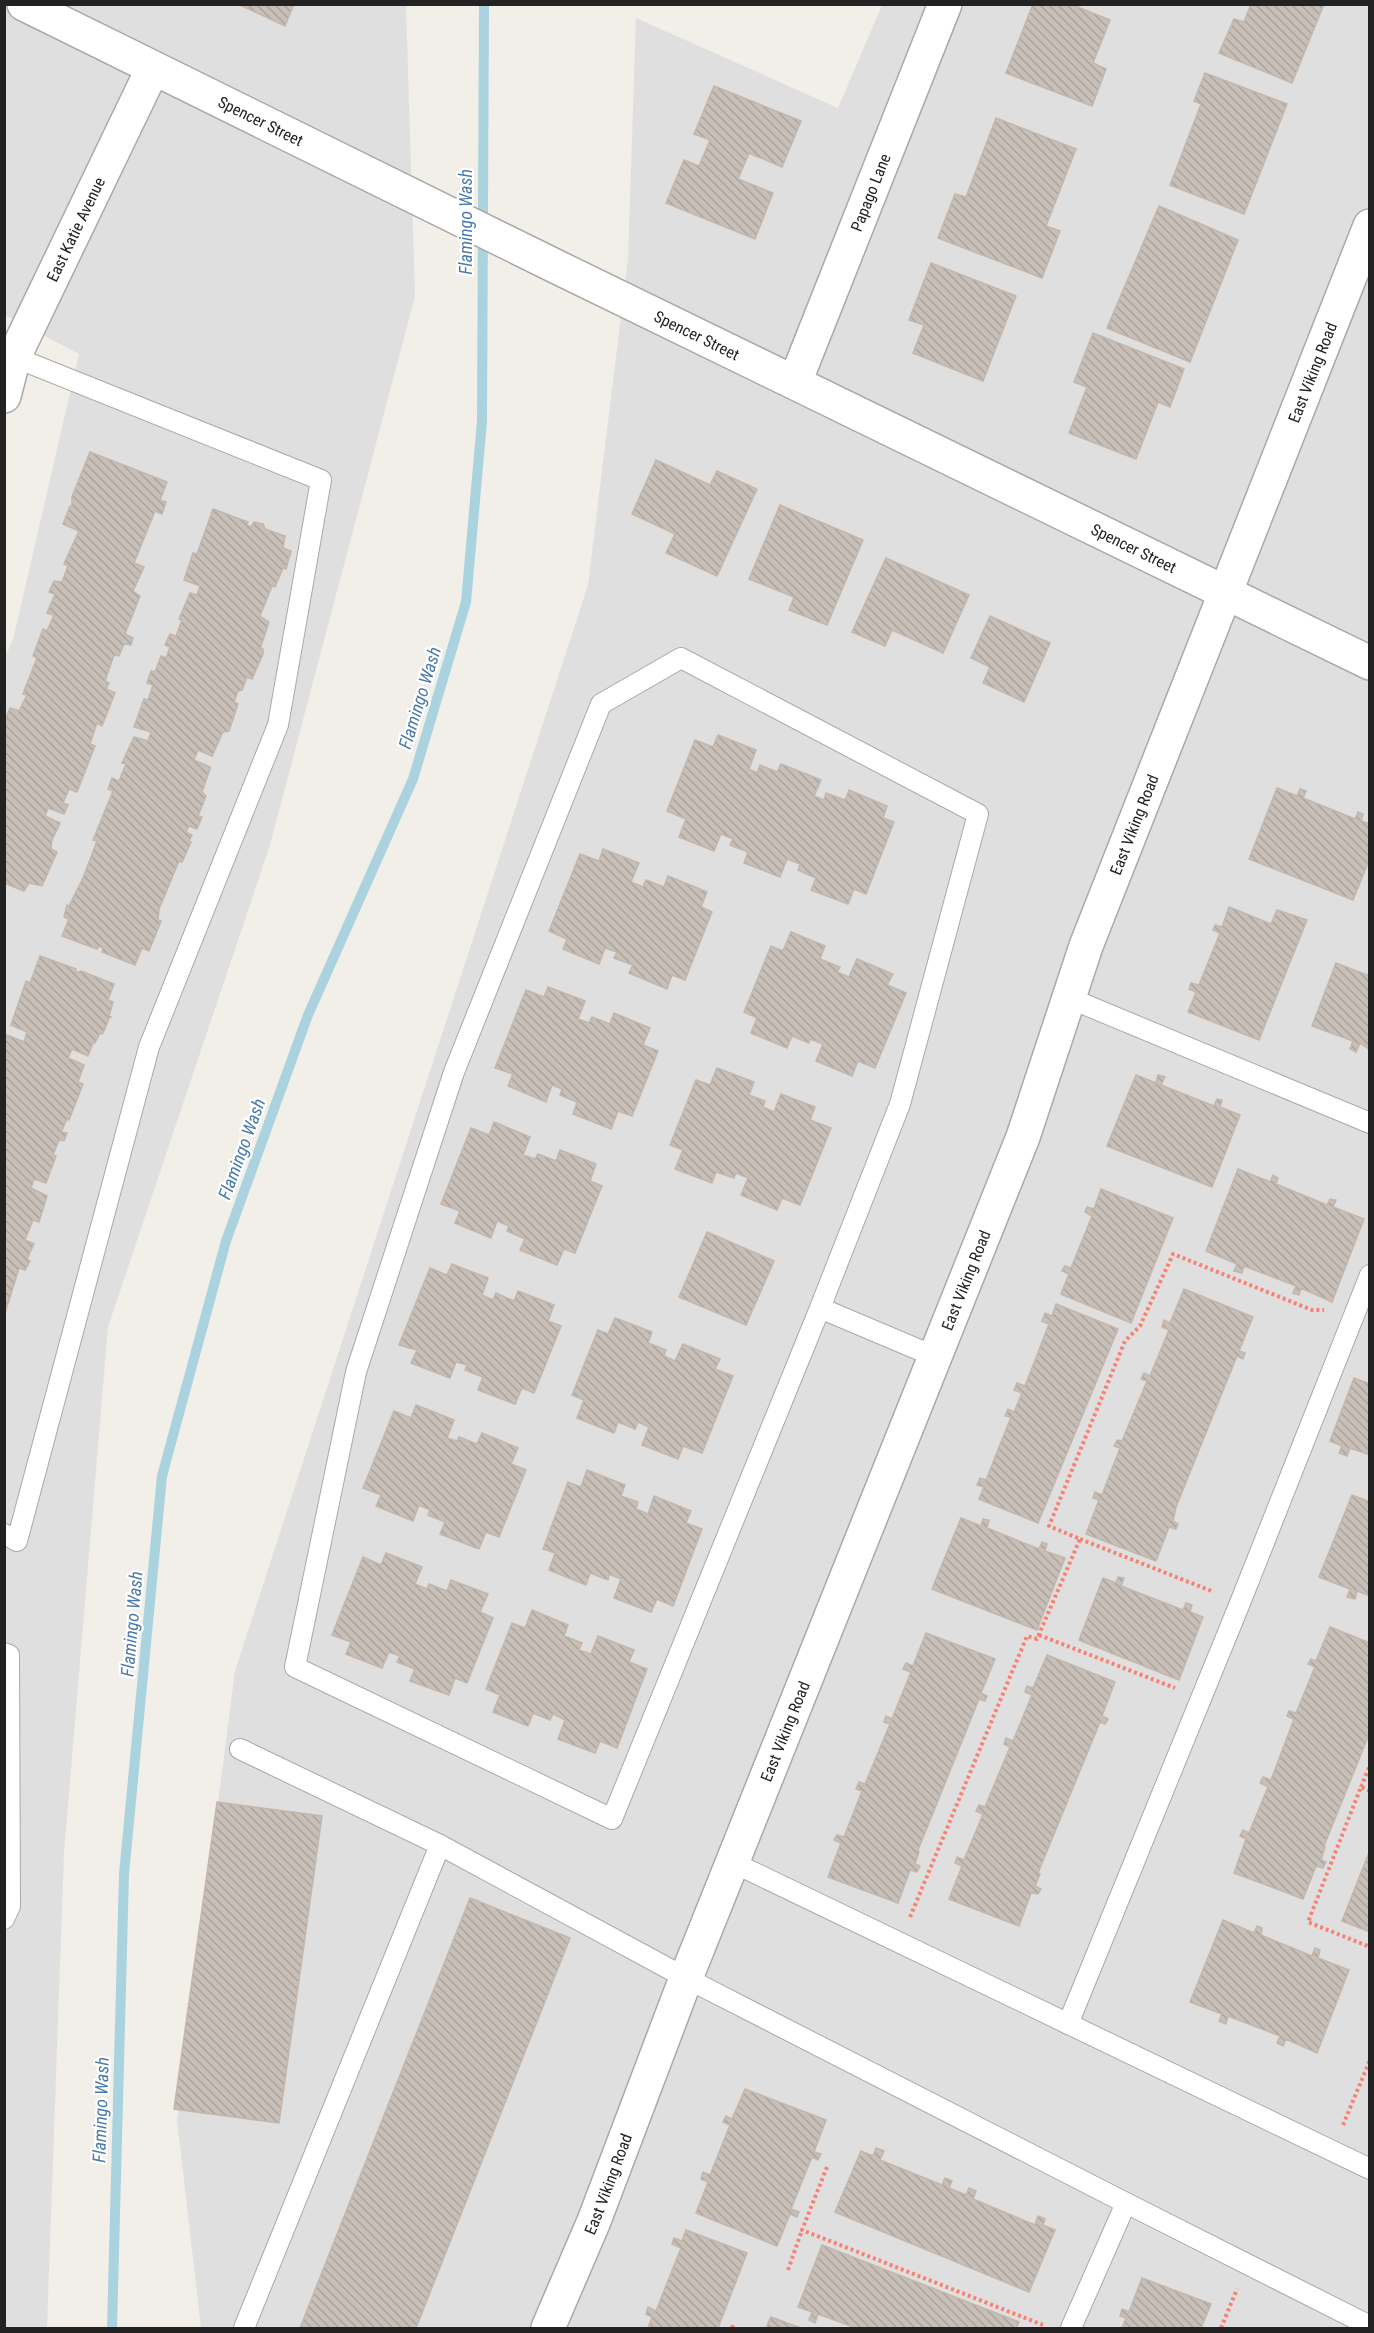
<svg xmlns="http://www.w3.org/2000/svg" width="1374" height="2333" viewBox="0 0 1374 2333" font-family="'Roboto Condensed',sans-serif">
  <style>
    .residential { fill: #e0dfdf }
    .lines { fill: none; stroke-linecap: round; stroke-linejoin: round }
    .stream { stroke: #aad3df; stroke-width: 10 }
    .building { fill: url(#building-back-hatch); stroke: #c4b6ab; stroke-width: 1.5 }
    .service-casing { stroke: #a9a9a9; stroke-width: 22 }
    .minor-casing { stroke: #a9a9a9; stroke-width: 36 }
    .tertiary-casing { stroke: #a9a9a9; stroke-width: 36 }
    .path { stroke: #fa8072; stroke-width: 4; stroke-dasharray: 3 3; stroke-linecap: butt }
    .service { stroke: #fff; stroke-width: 20 }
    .minor { stroke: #fff; stroke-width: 33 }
    .tertiary { stroke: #fff; stroke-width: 33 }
    .labels { text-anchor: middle; stroke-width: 4.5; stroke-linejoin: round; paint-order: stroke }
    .street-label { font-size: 16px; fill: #222; stroke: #fff }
    .water-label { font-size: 18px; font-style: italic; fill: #4a7aab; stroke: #fff }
  </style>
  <defs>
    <pattern id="building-back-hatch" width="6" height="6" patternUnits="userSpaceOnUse" patternTransform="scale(1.5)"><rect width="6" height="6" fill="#c7bfb8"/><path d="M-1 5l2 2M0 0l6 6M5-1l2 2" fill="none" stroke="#aba49e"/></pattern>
  </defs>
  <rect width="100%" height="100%" fill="#f2efe9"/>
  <!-- residential -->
  <g class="residential">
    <path d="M5 5H406L415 296 270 845 108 1327 64 1853 47 2328H5L4 659 13 640 79 354 5 315Z"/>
    <path d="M882 5H1369V2328H201L177 2120 235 1671 588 585 628 259 636 18 838 108Z"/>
  </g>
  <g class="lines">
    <!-- stream -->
    <path class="stream" d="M112 2328 124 1874 162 1476 226 1241 308 1015 413 779 466 602 482 421 484 4"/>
  </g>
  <!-- building -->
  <g class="building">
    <path d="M238 4H294L285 26Z"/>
    <path d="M1033 4H1070L1110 20 1093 63 1106 69 1092 106 1006 73Z"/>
    <path d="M1251 4H1324L1292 83 1219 53 1234 19 1244 22Z"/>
    <path d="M1205 73 1287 104 1244 214 1170 185 1201 104 1194 101Z"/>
    <path d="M714 86 801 121 782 167 749 153 738 179 773 193 755 239 666 203 684 160 699 166 710 140 694 134Z"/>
    <path d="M996 118 1076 149 1046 226 1060 231 1042 278 938 238 955 194 966 197Z"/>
    <path d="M1159 206 1238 240 1190 362 1107 328Z"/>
    <path d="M931 263 1016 296 983 381 913 353 924 325 909 320Z"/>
    <path d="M1093 333 1184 369 1170 407 1158 402 1136 459 1069 433 1087 387 1074 382Z"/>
    <path d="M90 452 167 482 160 500 166 502 162 514 155 511 134 563 144 567 133 591 140 596 125 634 133 638 131 645 124 644 119 656 114 655 105 681 109 683 106 689 115 693 102 726 97 723 90 744 95 746 77 792 69 789 63 803 68 805 64 814 48 808 45 816 60 823 52 840 51 849 57 852 42 886 29 883 24 891 4 883V747L6 742 4 741V723L10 708 19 711 27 695 23 694 37 658 33 656 43 629 47 631 54 615 47 613 55 594 49 592 54 581 62 582 68 566 64 564 79 531 63 524 70 506H72V497Z"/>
    <path d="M656 460 710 485 717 471 757 489 717 576 666 553 675 534 632 514Z"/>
    <path d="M780 505 863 540 827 625 789 610 794 597 749 579Z"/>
    <path d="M213 509 248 522 247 525 251 527 254 522 263 524 265 529 285 536 283 548 291 551 286 569 283 568 275 587 272 586 260 616 269 622 260 649H263V654L252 679 247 677 242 690 238 691 234 702 238 704 229 731 223 732 212 756 198 750 194 760 210 767V769L202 792 206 796 198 816 202 817 197 829 189 826 186 832 192 835 189 841 191 842 182 862 179 861 159 909 158 920 161 921 149 951 142 948 135 965 102 952 103 948 99 946 97 949 62 936 69 919 64 917 67 905 69 906 83 878 97 841 93 840 113 791 108 789 112 778 119 781 126 764 122 763 134 737 148 741 151 732 134 727 144 699 148 700 153 685 147 683 151 671 155 672 161 656 166 658 170 647 165 645 170 634 176 636 182 620 179 619 190 593 197 595 200 586 184 580 193 553 197 554Z"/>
    <path d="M886 558 969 595 943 653 892 630 885 646 852 632Z"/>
    <path d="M990 616 1050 643 1024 702 983 683 990 667 971 658Z"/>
    <path d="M718 735 756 750 749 769 757 773 760 765 777 772 781 764 821 780 814 796 824 800 826 793 845 800 849 790 887 806 883 818 894 822 866 894 854 889 848 904 811 890 816 878 798 870 800 864 787 859 780 877 744 863 748 852 730 845 733 839 721 834 714 851 679 837 686 819 667 811 695 740 713 747Z"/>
    <path d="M1277 788 1297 796 1300 789 1306 791 1303 798 1355 819 1358 812 1363 814 1361 821 1370 824V858L1353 900 1249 859Z"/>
    <path d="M603 849 639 863 631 882 643 887 646 880 664 887 668 876 707 892 701 907 712 912 685 980 672 975 667 989 629 973 633 965 614 958 617 952 605 948 599 964 563 949 567 939 549 931 580 854 599 861Z"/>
    <path d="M1229 907 1271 924 1277 910 1307 920 1259 1040 1188 1012 1196 992 1189 989 1191 983 1199 985 1220 933 1213 930 1215 925 1222 927Z"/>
    <path d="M791 932 825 946 820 959 840 967 837 972 849 977 857 959 893 974 887 985 906 993 875 1068 858 1061 852 1076 816 1061 823 1044 810 1039 809 1043 792 1036 787 1048 751 1033 757 1018 744 1012 771 946 783 951Z"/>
    <path d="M40 956 76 969 75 973 81 971 114 984 108 1000 113 1002 109 1016 111 1017 109 1018 105 1029 102 1034 100 1033 95 1043H93L88 1056 72 1049 68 1058 84 1065 78 1082 83 1084 69 1120 67 1119 61 1132 67 1133 64 1141 59 1140 53 1155 56 1156 46 1183 34 1179 31 1188 47 1196 39 1222 33 1220 25 1240 34 1244 27 1259 30 1261 25 1270 19 1268 5 1313 4 1040 7 1035 24 1042 27 1032 11 1025 26 981 30 983Z"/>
    <path d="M1336 963 1370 976V1050L1360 1043 1356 1052 1350 1049 1353 1041 1312 1026Z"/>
    <path d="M548 987 585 1001 578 1019 589 1023 592 1017 610 1024 614 1013 650 1028 643 1045 658 1051 632 1116 618 1111 611 1129 573 1114 577 1102 560 1095 562 1089 552 1085 546 1102 508 1086 513 1074 495 1068 526 990 544 997Z"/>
    <path d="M717 1068 754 1082 749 1095 765 1101 763 1107 774 1112 781 1094 815 1107 810 1120 831 1128 800 1205 782 1198 777 1210 741 1195 748 1178 736 1173 734 1178 716 1172 712 1183 675 1169 683 1150 670 1145 696 1080 710 1085Z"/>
    <path d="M1136 1075 1156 1083 1158 1075 1165 1077 1161 1085 1214 1106 1217 1099 1222 1100 1220 1107 1240 1115 1212 1187 1107 1146Z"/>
    <path d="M494 1122 530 1137 523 1155 535 1159 538 1154 556 1161 560 1150 596 1164 590 1181 602 1186 575 1253 564 1249 557 1265 520 1250 525 1239 507 1231 509 1226 497 1221 491 1238 455 1223 460 1211 441 1204 471 1128 489 1135Z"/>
    <path d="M1238 1169 1270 1182 1273 1175 1278 1178 1276 1184 1327 1205 1330 1199 1336 1200 1333 1207 1364 1219 1332 1302 1301 1288 1299 1295 1293 1293 1296 1286 1244 1266 1242 1273 1234 1271 1237 1264 1206 1251Z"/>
    <path d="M1101 1189 1173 1218 1131 1323 1061 1294 1069 1274 1062 1271 1065 1266 1071 1268 1092 1216 1085 1212 1087 1207 1094 1209Z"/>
    <path d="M707 1232 774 1261 746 1325 679 1297Z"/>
    <path d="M452 1264 488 1278 482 1295 493 1300 496 1293 514 1301 518 1291 554 1305 548 1321 561 1326 534 1393 522 1388 515 1404 478 1390 483 1377 465 1370 467 1365 456 1362 450 1378 411 1363 417 1350 399 1345 430 1268 447 1275Z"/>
    <path d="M1184 1289 1253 1317 1239 1351 1245 1353 1243 1359 1237 1356 1176 1507 1173 1521 1178 1524 1176 1529 1169 1527 1156 1561 1086 1534 1099 1500 1093 1498 1095 1492 1102 1495 1120 1448 1114 1446 1117 1440 1122 1441 1147 1381 1141 1379 1144 1373 1150 1376 1169 1330 1162 1327 1164 1320 1170 1323Z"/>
    <path d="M1056 1304 1118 1329 1038 1523 979 1499 984 1487 977 1485 980 1478 986 1480 1011 1417 1005 1416 1008 1409 1014 1412 1022 1393 1014 1390 1017 1383 1025 1386 1049 1324 1042 1321 1045 1313 1052 1316Z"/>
    <path d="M615 1318 652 1332 648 1343 666 1350 664 1356 675 1361 683 1344 720 1359 715 1369 733 1376 702 1453 683 1446 678 1459 642 1445 649 1427 638 1422 635 1429 618 1422 614 1433 577 1418 584 1400 572 1395 598 1330 608 1334Z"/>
    <path d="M1354 1378 1370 1384V1455L1350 1448 1347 1456 1339 1453 1342 1446 1330 1441Z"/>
    <path d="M416 1405 454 1420 447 1438 457 1441 459 1437 477 1444 482 1433 518 1448 511 1464 526 1470 499 1537 486 1532 479 1549 440 1534 445 1522 428 1515 430 1510 419 1505 413 1521 376 1506 381 1495 363 1488 394 1411 411 1418Z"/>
    <path d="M587 1470 625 1485 621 1496 638 1502 636 1509 648 1514 654 1496 691 1511 686 1523 702 1529 673 1606 657 1599 651 1612 614 1598 621 1579 609 1574 608 1580 590 1573 586 1585 549 1570 555 1553 543 1549 568 1482 581 1487Z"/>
    <path d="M1352 1495 1370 1502V1596L1357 1591 1355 1599 1347 1597 1350 1589 1319 1577Z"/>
    <path d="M961 1518 981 1526 983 1519 989 1520 987 1528 1039 1549 1042 1542 1047 1544 1045 1551 1065 1558 1037 1630 932 1589Z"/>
    <path d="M386 1553 422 1567 415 1584 427 1589 429 1584 447 1591 451 1580 488 1594 480 1612 493 1618 467 1683 455 1678 449 1695 410 1681 415 1669 397 1662 400 1656 389 1652 382 1668 346 1654 351 1642 332 1635 363 1557 381 1565Z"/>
    <path d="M1118 1577 1124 1578 1121 1586 1183 1610 1186 1603 1192 1605 1190 1612 1203 1617 1179 1680 1079 1640 1103 1578 1116 1583Z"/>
    <path d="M532 1610 568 1625 564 1636 582 1643 579 1650 591 1654 598 1636 634 1650 629 1662 647 1669 617 1748 600 1741 595 1753 558 1739 565 1720 553 1714 550 1720 533 1713 528 1726 493 1712 500 1695 486 1689 512 1623 525 1628Z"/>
    <path d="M1330 1627 1370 1643V1732L1324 1846 1325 1847 1321 1860 1326 1862 1323 1868 1316 1866 1303 1899 1234 1873 1246 1839 1240 1836 1243 1830 1249 1833 1268 1787 1260 1783 1263 1777 1271 1780 1294 1719 1287 1716 1289 1711 1296 1713 1315 1667 1308 1664 1311 1659 1316 1661Z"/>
    <path d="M926 1633 995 1659 981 1693 987 1696 985 1701 979 1699 918 1850 919 1852 915 1864 920 1866 917 1872 910 1870 898 1903 828 1877 841 1843 834 1840 837 1835 844 1837 862 1791 856 1789 859 1782 865 1784 890 1724 884 1722 886 1716 892 1719 911 1672 903 1669 906 1663 913 1666Z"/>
    <path d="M1047 1655 1115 1682 1102 1716 1108 1719 1105 1724 1100 1722 1038 1873 1040 1874 1035 1886 1041 1889 1038 1894 1031 1893 1019 1926 949 1899 962 1866 955 1863 957 1857 964 1860 983 1814 976 1811 979 1805 985 1807 1010 1747 1004 1744 1006 1738 1013 1741 1032 1695 1025 1692 1027 1686 1033 1688Z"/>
    <path d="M217 1802 322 1816 279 2123 174 2109Z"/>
    <path d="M1370 1850V1932L1342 1921Z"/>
    <path d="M470 1898 570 1938 416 2328H300Z"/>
    <path d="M1223 1920 1254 1933 1257 1926 1262 1928 1261 1935 1312 1956 1315 1948 1320 1950 1318 1958 1349 1970 1317 2053 1286 2039 1283 2046 1277 2043 1280 2036 1228 2016 1226 2024 1219 2021 1222 2014 1190 2002Z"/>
    <path d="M745 2089 826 2120 814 2152 821 2154 818 2160 812 2157 791 2209 799 2212 797 2217 790 2214 777 2246 696 2213 708 2182 701 2179 703 2172 710 2175 730 2125 723 2122 726 2116 732 2119Z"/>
    <path d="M876 2148 884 2151 880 2160 942 2185 945 2178 952 2181 949 2188 966 2195 969 2188 976 2191 973 2199 1035 2225 1038 2216 1045 2219 1043 2225 1055 2230 1029 2292 835 2212 861 2151 873 2156Z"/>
    <path d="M686 2230 747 2253 718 2328H648L652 2317 646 2314 648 2307 656 2311 681 2248 672 2244 674 2238 682 2241Z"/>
    <path d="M822 2245 1019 2322 1016 2328H856L818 2314 815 2323 809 2320 812 2312 798 2307Z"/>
    <path d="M1142 2278 1211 2304 1201 2328H1122L1126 2318 1120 2316 1122 2309 1129 2312Z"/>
    <path d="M771 2317 801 2328H766Z"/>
  </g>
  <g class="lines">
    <defs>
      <g id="service">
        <path d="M1069 998 1370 1123"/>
        <path d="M820 1308 900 1104 978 814 681 658 601 704 454 1072 356 1372 295 1667 612 1819 820 1308 936 1357"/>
        <path d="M4 1534 17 1541 149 1047 278 725 321 480 14 357"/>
        <path d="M4 1653 9 1655 10 1906 4 1919"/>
        <path d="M240 1749 440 1845"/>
        <path d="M732 1862 1370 2169"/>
        <path d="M1068 2024 1240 1603 1370 1275"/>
        <path d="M1126 2203 1370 2326"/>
        <path d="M244 2328 440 1845 686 1978 1126 2203 1071 2328"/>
      </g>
      <g id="minor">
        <path id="s1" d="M795 382 945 4"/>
      </g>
      <g id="tertiary">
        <path id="s2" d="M24 4 555 266 1370 663"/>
        <path id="s3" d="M4 396 14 357 153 68"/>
        <path id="s4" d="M548 2328 594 2221 686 1978 1023 1137 1086 946 1370 226"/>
      </g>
    </defs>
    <!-- service casing -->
    <use href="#service" class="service-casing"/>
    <!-- minor casing -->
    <use href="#minor" class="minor-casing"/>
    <!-- tertiary casing -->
    <use href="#tertiary" class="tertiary-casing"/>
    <!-- path -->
    <g class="path">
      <path d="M1080 1539 1214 1592"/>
      <path d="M1039 1635 1175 1688"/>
      <path d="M1361 1787 1370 1765"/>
      <path d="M1370 1791 1361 1787 1308 1922 1370 1947"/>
      <path d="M910 1917 1027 1636 1037 1639 1080 1539 1049 1526 1125 1341 1140 1326 1173 1254 1312 1310H1324"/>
      <path d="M1343 2125 1370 2060"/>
      <path d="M827 2167 802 2230 1043 2325"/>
      <path d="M788 2270 802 2230"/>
      <path d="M732 2328 734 2323"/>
      <path d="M1221 2328 1237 2289"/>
    </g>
    <!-- service -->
    <use href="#service" class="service"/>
    <!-- minor -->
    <use href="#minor" class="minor"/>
    <!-- tertiary -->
    <use href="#tertiary" class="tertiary"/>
  </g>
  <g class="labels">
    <!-- street labels -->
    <g class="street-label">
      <text dy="6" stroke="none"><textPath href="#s2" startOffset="264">Spencer Street</textPath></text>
      <text dy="6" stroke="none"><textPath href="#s1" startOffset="204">Papago Lane</textPath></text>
      <text dy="6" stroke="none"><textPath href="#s3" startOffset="182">East Katie Avenue</textPath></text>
      <text dy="6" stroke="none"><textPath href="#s2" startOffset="750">Spencer Street</textPath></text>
      <text dy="6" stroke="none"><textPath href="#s4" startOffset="2100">East Viking Road</textPath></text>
      <text dy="6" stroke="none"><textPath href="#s2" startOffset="1236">Spencer Street</textPath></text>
      <text dy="6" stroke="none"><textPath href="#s4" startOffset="1614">East Viking Road</textPath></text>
      <text dy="6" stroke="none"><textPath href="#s4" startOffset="1128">East Viking Road</textPath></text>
      <text dy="6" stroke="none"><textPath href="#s4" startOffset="642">East Viking Road</textPath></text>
      <text dy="6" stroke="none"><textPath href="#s4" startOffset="156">East Viking Road</textPath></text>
    </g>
    <!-- water labels -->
    <g class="water-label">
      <text transform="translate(466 222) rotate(-90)" y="6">Flamingo Wash</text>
      <text transform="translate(420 698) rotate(-73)" y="6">Flamingo Wash</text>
      <text transform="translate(242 1149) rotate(-70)" y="6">Flamingo Wash</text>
      <text transform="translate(132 1624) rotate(-85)" y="6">Flamingo Wash</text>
      <text transform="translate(101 2110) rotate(-88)" y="6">Flamingo Wash</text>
    </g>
  </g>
  <!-- border -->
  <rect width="1374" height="2333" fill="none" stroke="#222222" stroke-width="12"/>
</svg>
